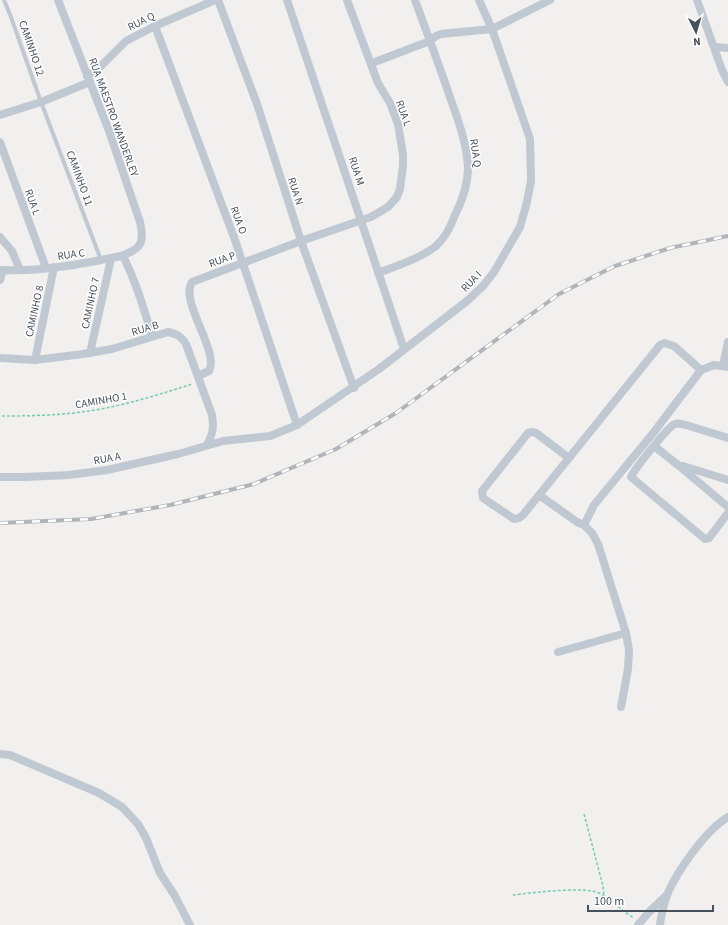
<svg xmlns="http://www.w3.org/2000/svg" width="728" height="925" viewBox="0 0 728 925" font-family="'Source Sans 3',sans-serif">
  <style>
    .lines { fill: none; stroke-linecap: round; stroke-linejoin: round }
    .path { stroke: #76cca7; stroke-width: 1.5; stroke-dasharray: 3 2; stroke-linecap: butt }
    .service { stroke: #c0c8d1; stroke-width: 4 }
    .minor { stroke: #c0c8d1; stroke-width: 8 }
    .rail-casing { stroke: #b1b4b9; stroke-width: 4 }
    .rail { stroke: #fff; stroke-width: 2.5; stroke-dasharray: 8; stroke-linecap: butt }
    .labels { text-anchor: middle; stroke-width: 3; stroke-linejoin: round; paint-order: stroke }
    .street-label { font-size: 11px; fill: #47515c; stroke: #fff }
  </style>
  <rect width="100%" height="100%" fill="#f2efef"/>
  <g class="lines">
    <!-- path -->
    <g class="path">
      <path d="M2 416C37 416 72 415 106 408 136 402 164 393 192 384"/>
      <path d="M584 814 603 886 604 896"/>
      <path d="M513 895C531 893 584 886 599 893 611 899 622 911 634 918"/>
    </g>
    <!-- service -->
    <path class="service" d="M4 0 11 17 41 102 101 260"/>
    <!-- minor -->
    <g class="minor">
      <path d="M218 0 257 104 301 241 354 388"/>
      <path d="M287 0 404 349"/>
      <path d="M697 0 722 70 728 82"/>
      <path d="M155 26 235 240 297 425"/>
      <path d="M715 47 728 48"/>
      <path d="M372 63 430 41 436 36 441 34 492 29 550 0"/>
      <path d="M87 76 99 68 126 41 155 26 215 0"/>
      <path d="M0 115 41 102 90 82"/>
      <path d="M0 142 46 268"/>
      <path d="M0 237 12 251 20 270"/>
      <path d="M123 256C136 282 144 309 152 336"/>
      <path d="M0 270C40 272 82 264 121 256 141 249 145 243 140 222L109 131 58 0"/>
      <path d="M378 273C396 266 421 258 436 246 445 238 451 226 455 215 462 201 468 185 468 168 467 145 459 122 451 100 440 67 427 33 415 0"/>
      <path d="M0 280 3 270"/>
      <path d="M90 353 111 259"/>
      <path d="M0 358 35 360 83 354 112 349 168 332C177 334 181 336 186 344L212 415C214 428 213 433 207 445"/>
      <path d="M35 360 54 267"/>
      <path d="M723 365 728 342"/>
      <path d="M198 376 209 371C220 352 179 301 192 282L301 241 371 217 388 207 397 197 400 189 403 166V155L398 124 390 103 378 83 347 0"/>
      <path d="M728 438 686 425C681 424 677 422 673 425 666 430 635 468 631 477L705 539 709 538 728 513"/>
      <path d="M654 446 678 465 728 507"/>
      <path d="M569 458 536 433 532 432 528 433 482 491 483 498 514 519 519 518 523 515 660 345 664 343 674 346 701 370"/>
      <path d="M683 466 728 480"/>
      <path d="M0 477H25L69 475 107 470 178 454 223 441 270 436 297 425 379 369 467 301 483 286 494 272 520 227 527 202 531 181 530 139 492 29 479 0"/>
      <path d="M539 495 577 522 584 525"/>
      <path d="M558 652 626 633"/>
      <path d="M621 707 628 669 629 650 626 633 598 544 592 533 584 525 594 505 654 432 701 370 714 365 728 367"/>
      <path d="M0 754 10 755 99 793 122 807 138 824 146 838 160 873 175 896 190 925"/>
      <path d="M638 925 649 912 667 895"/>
      <path d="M660 925C661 915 664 904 667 895 677 871 706 830 728 817"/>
    </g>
    <defs>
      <path id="rail" d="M0 523 91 519 170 505 254 484 336 449 396 413 559 294 615 266 670 248 728 236"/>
    </defs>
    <!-- rail casing -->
    <use href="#rail" class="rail-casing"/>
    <!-- rail -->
    <use href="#rail" class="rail"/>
  </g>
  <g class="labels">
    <!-- street labels -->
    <g class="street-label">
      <text transform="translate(141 21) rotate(-26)" y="4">RUA Q</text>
      <text transform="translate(32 48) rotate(71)" y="4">CAMINHO 12</text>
      <text transform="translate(404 113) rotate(70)" y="4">RUA L</text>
      <text transform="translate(114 117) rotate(70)" y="4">RUA MAESTRO WANDERLEY</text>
      <text transform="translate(476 153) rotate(82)" y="4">RUA Q</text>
      <text transform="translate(357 171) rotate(72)" y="4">RUA M</text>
      <text transform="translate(80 178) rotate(70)" y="4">CAMINHO 11</text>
      <text transform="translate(296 191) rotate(72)" y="4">RUA N</text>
      <text transform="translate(33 202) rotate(70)" y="4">RUA L</text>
      <text transform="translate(239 220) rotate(70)" y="4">RUA O</text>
      <text transform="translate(71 254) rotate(-8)" y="4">RUA C</text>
      <text transform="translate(222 259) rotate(-20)" y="4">RUA P</text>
      <text transform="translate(471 281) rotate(-46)" y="4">RUA I</text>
      <text transform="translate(90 303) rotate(-78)" y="4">CAMINHO 7</text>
      <text transform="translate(34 311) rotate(-78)" y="4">CAMINHO 8</text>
      <text transform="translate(145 328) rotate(-17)" y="4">RUA B</text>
      <text transform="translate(101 400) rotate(-10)" y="4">CAMINHO 1</text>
      <text transform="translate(107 458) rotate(-10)" y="4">RUA A</text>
    </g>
  </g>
  <!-- north arrow -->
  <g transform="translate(696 32) rotate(175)" stroke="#ffffff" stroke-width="3" paint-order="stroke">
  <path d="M0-3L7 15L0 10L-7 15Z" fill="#47515c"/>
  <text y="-6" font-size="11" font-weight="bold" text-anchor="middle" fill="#47515c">N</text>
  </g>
  <!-- scale -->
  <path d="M588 905v6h125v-6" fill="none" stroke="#47515c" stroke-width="2"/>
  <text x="594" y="905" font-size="12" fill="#47515c" stroke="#ffffff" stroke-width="3" paint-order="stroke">100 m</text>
</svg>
